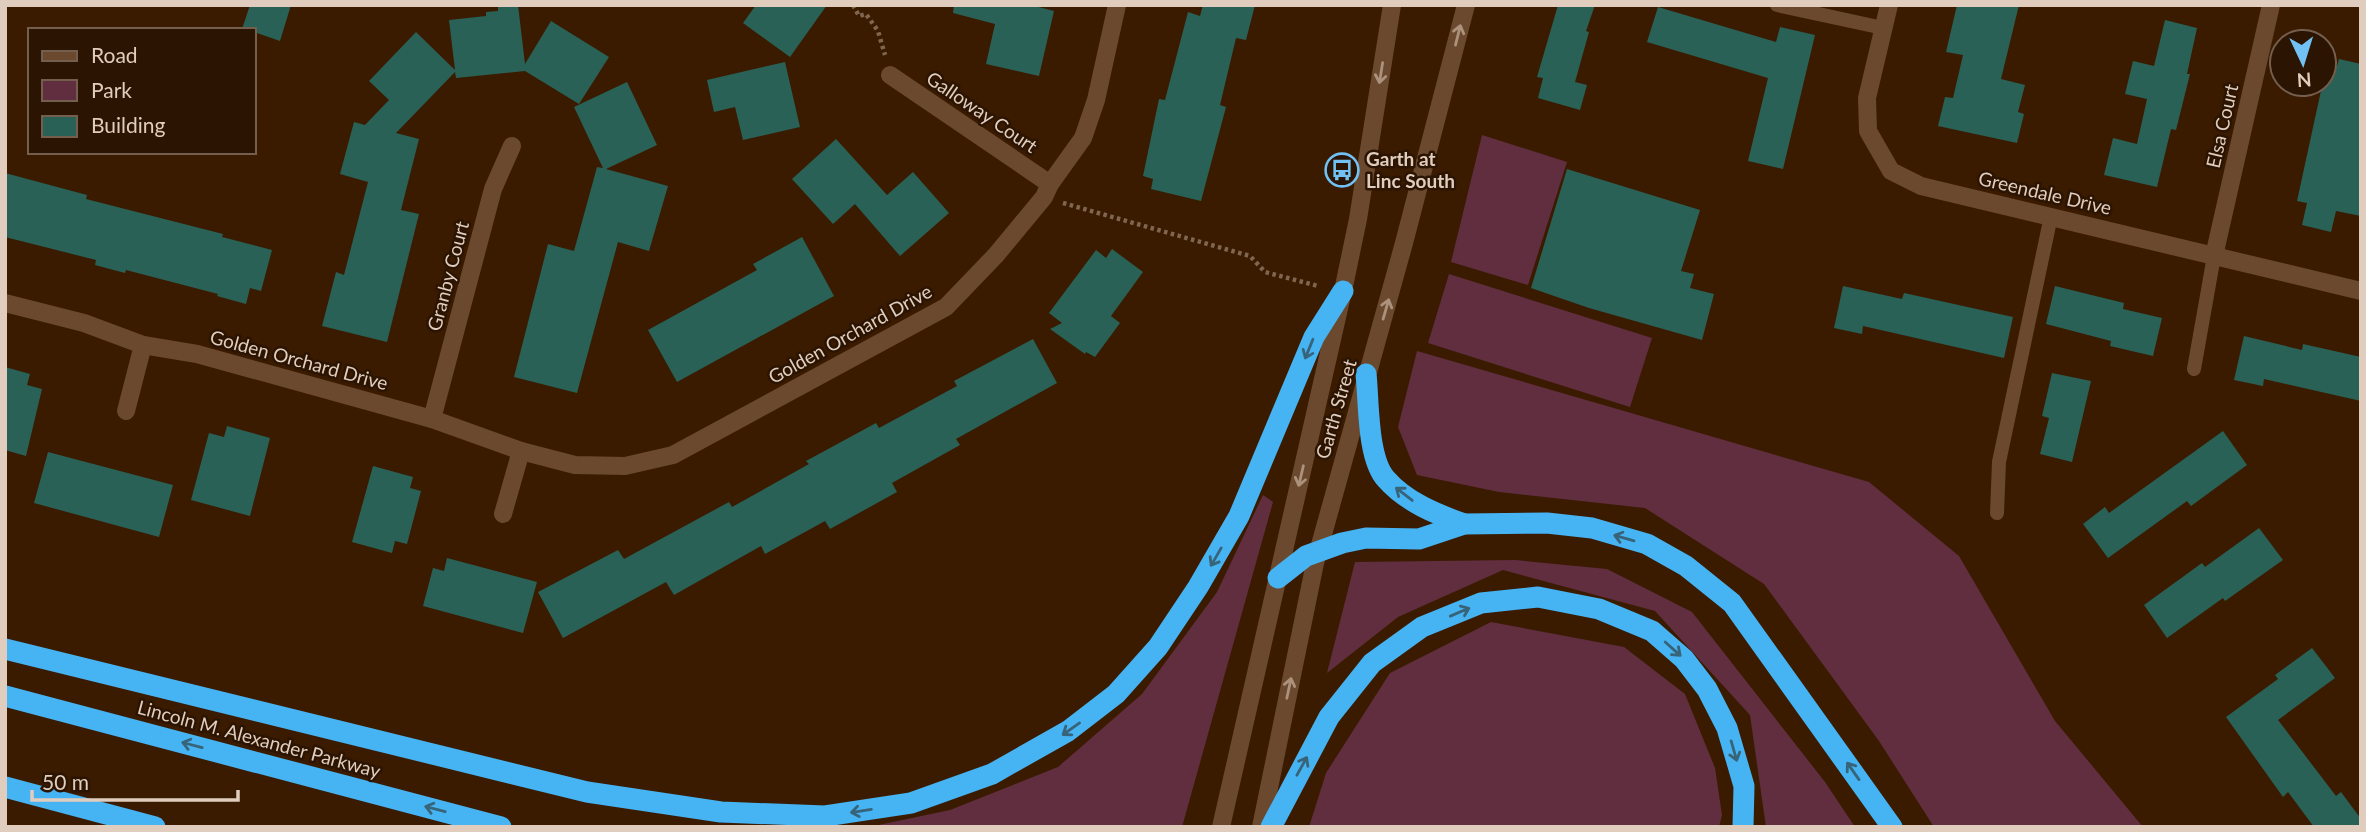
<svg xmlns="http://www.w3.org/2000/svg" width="2366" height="832" viewBox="0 0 2366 832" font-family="Lato,sans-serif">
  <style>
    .green { fill: #612e40 }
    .building { fill: #296156 }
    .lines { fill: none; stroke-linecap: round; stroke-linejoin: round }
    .path { stroke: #806650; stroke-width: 4.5; stroke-dasharray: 3.5 3.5; stroke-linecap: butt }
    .service { stroke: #6b492e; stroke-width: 14 }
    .minor { stroke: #6b492e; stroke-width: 18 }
    .secondary { stroke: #6b492e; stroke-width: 18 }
    .motorway { stroke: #46b3f3; stroke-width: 21 }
    .oneway { stroke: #ac927d }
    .oneway2 { stroke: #38647a }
    .labels { text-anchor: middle; stroke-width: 5; stroke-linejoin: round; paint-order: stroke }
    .street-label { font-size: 19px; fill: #e1cdbe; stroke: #2b1402 }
    .poi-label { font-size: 19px; font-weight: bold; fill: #e1cdbe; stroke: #2b1402; text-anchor: start }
  </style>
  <rect width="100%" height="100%" fill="#3a1b00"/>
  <!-- green -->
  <g class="green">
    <path d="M1482 135 1567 162 1528 285 1451 262Z"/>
    <path d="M1449 274 1652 338 1630 407 1428 343Z"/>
    <path d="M1417 351 1869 482 1959 556 2055 721 2143 827H1934L1879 741 1764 584 1645 508 1499 492 1417 475 1398 427Z"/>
    <path d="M1263 495 1273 502 1182 827H869L950 810 1058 767 1142 694 1217 592Z"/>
    <path d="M1515 560 1607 569 1692 612 1825 782 1855 827H1766L1750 715 1655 611 1503 570 1398 617 1327 673 1355 562Z"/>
    <path d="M1491 622 1624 647 1685 694 1715 768 1722 815 1719 827H1309L1326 773 1390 673Z"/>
  </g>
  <!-- building -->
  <g class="building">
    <path d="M250 5H291L280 41 254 32V30L242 29Z"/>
    <path d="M498 5H518L525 64 551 21 609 57 579 104 525 71 456 78 455 72 396 133 419 139 401 210 419 214 387 342 322 326 336 272 344 275 368 182 340 174 354 122 365 125 389 100 369 81 416 32 455 70 449 20 486 16V12L498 11Z"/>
    <path d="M756 5H827L790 57 743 23Z"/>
    <path d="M954 5H1031L1054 11 1039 76 986 64 995 24 953 13Z"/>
    <path d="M1203 5H1255L1246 40 1236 38 1220 105 1226 107 1201 201 1151 189 1153 179 1143 176 1159 99 1165 100 1188 12 1200 16Z"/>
    <path d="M1558 5H1595L1586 31 1589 32 1575 82 1587 85 1580 110 1538 98 1543 78 1537 77Z"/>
    <path d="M1957 5H2019L2001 79 2025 85 2018 112 2024 114 2017 143 1938 126 1945 97 1953 98 1963 55 1946 52Z"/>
    <path d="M1658 7 1776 42 1780 27 1815 35 1783 169 1748 161 1768 78 1647 42Z"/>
    <path d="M2165 20 2197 28 2187 74H2190L2176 130 2171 129 2157 187 2104 175 2113 138 2137 144 2147 99 2125 94 2133 61 2154 66Z"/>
    <path d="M2339 59 2361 64V216L2336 211 2331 232 2302 225 2307 203 2297 201 2327 63 2337 66Z"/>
    <path d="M785 62 800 127 743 140 735 107 714 112 707 80Z"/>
    <path d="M627 82 657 145 606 169 668 186 649 251 618 242 577 393 514 377 548 244 574 251 597 167 603 168 574 107Z"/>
    <path d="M836 139 887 195 913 172 949 213 900 256 855 204 833 224 792 179Z"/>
    <path d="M1567 169 1700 210 1681 271 1694 274 1690 288 1714 294 1702 340 1589 308 1531 288Z"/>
    <path d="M5 173 87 195 86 199 223 234 222 237 272 250 261 291 250 288 246 304 217 296 218 294 126 270 125 273 95 265 96 260 5 237Z"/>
    <path d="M802 237 834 296 677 382 648 330 757 270 753 264Z"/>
    <path d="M1112 249 1143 272 1111 316 1120 323 1095 357 1086 352 1085 354 1050 329 1062 323 1049 313 1096 250 1106 258Z"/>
    <path d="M1843 286 1902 299 1904 293 2013 317 2004 358 1863 326 1862 334 1834 328Z"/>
    <path d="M2055 286 2124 303 2123 309 2162 318 2153 356 2110 346 2111 341 2046 324Z"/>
    <path d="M2244 336 2302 350 2303 344 2361 357V401L2264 379 2263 386 2234 380Z"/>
    <path d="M1033 339 1057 383 956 439 960 445 892 483 897 492 830 529 825 521 765 554 761 546 674 595 666 582 563 638 538 592 618 550 624 559 729 502 732 507 809 464 806 461 876 423 879 428 957 386 954 381Z"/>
    <path d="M5 367 30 374 27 385 42 389 26 456 5 450Z"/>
    <path d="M2052 373 2091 381 2072 462 2040 454 2049 418 2042 416Z"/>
    <path d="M227 426 270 438 250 516 191 500 209 433 224 437Z"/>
    <path d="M2223 431 2247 465 2191 506 2187 501 2108 558 2083 524 2105 507 2109 513Z"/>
    <path d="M48 452 173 485 159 537 34 503Z"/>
    <path d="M373 466 413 477 410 488 421 491 407 544 395 541 392 553 352 542Z"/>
    <path d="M2259 528 2283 560 2225 601 2223 598 2167 638 2144 605 2202 563 2205 567Z"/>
    <path d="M447 558 537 582 523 633 423 606 433 568 444 571Z"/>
    <path d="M2312 648 2335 678 2278 720 2336 796 2341 792 2361 819V827H2314L2288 792 2283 797 2226 717 2278 679 2275 675Z"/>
  </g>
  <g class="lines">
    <!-- path -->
    <g class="path">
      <path d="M853 5 859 16 866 14 878 31 885 55"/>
      <path d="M1063 203 1250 256 1265 272 1318 286"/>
    </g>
    <!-- service -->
    <g class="service">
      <path d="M1777 5 1883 28"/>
      <path d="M2194 369 2214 256"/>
      <path d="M1997 513 1999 462 2051 216"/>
    </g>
    <!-- minor -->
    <g class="minor">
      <path d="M1889 5 1867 98 1868 131 1891 171 1921 186 2361 291"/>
      <path d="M890 75 1050 184"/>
      <path d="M2214 256 2271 5"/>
      <path d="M5 303 84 323 143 345 197 354 432 419 521 451 575 465 625 466 673 455 946 307 996 255 1044 197 1050 184 1083 138 1096 100 1117 5"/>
      <path d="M126 411 143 345"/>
      <path d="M432 419 493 189 512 146"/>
      <path d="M503 514 521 451"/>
    </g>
    <!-- secondary -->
    <g class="secondary">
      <path d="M1221 827 1343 291 1358 219 1392 5"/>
      <path d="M1261 827 1315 563 1404 243 1466 5"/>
    </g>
    <!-- motorway -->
    <g class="motorway">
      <path d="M1366 374C1369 401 1367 458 1386 479 1406 502 1436 514 1464 524"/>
      <path d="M1278 578 1306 556 1342 543 1366 538 1419 539 1464 524 1547 523 1592 528 1647 544 1686 566 1732 603 1892 827"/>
      <path d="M5 649 587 792 721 812 825 816 911 803 992 774 1068 731 1116 694 1158 647 1198 587 1239 516 1314 337 1343 291"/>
      <path d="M5 696 501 827"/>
      <path d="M5 787 155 827"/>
      <path d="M1271 827 1329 717 1372 663 1422 627 1481 603 1538 597 1599 609 1652 631 1684 659 1707 689 1727 728 1744 786 1743 827"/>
    </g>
  </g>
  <!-- one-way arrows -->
  <defs><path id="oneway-shaft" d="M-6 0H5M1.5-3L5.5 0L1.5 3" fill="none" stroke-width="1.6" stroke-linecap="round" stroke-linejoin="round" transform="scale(1.75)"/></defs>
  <g class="oneway">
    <use href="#oneway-shaft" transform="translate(1458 35) rotate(-76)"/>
    <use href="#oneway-shaft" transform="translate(1381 73) rotate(99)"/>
    <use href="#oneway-shaft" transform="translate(1386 309) rotate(-74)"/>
    <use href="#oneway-shaft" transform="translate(1301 476) rotate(103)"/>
    <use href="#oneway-shaft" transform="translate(1289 688) rotate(-78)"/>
  </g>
  <g class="oneway2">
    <use href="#oneway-shaft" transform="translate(1309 349) rotate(112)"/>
    <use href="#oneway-shaft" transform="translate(1404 494) rotate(-142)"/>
    <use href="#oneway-shaft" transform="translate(1624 538) rotate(-164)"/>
    <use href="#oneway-shaft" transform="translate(1216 557) rotate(120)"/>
    <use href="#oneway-shaft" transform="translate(1460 612) rotate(-23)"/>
    <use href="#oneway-shaft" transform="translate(1673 649) rotate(42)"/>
    <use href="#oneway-shaft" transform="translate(1071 729) rotate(145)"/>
    <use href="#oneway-shaft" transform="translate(192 745) rotate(-165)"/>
    <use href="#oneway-shaft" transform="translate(1734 751) rotate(74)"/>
    <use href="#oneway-shaft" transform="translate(1302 766) rotate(-61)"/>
    <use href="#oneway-shaft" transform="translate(1853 771) rotate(-125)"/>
    <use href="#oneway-shaft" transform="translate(435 809) rotate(-165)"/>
    <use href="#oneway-shaft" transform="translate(861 811) rotate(171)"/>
  </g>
  <!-- icons -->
  <defs>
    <symbol id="bus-ring" viewBox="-11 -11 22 22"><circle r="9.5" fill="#2b1402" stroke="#71c1f5" stroke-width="1.5"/><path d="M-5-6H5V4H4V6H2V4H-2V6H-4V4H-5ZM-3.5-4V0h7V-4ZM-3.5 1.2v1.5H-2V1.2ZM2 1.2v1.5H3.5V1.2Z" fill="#71c1f5"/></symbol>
  </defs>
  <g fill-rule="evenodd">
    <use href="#bus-ring" x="1323" y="151" width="38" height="38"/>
  </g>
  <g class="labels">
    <!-- street labels -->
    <g class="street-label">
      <text transform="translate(982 112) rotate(34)" y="7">Galloway Court</text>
      <text transform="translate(2222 126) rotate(-77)" y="7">Elsa Court</text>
      <text transform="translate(2045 193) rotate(13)" y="7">Greendale Drive</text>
      <text transform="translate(448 276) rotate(-75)" y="7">Granby Court</text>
      <text transform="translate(850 334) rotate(-29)" y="7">Golden Orchard Drive</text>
      <text transform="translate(299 360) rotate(15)" y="7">Golden Orchard Drive</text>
      <text transform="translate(1336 409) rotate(-74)" y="7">Garth Street</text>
      <text transform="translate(259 739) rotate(15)" y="7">Lincoln M. Alexander Parkway</text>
    </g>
    <!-- poi labels -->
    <g class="poi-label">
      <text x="1366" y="166">Garth at<tspan x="1366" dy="22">Linc South</tspan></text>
    </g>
  </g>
  <!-- border -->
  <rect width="2366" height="832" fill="none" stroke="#e1cdbe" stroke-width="14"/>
  <!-- legend -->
  <rect x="28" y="28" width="228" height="126" fill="#2b1402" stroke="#745e4d" stroke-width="2"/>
  <rect x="42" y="51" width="35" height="10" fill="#6b492e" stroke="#745e4d" stroke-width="2"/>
  <text x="91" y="63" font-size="21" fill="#e1cdbe">Road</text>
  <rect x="42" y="80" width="35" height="21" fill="#612e40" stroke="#745e4d" stroke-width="2"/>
  <text x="91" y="98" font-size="21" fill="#e1cdbe">Park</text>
  <rect x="42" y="116" width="35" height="21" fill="#296156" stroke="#745e4d" stroke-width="2"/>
  <text x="91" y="133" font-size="21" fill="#e1cdbe">Building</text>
  <!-- north arrow -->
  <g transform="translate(2303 63) rotate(176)"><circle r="33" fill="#2b1402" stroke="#745e4d" stroke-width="2"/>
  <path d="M0-5L12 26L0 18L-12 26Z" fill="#71c1f5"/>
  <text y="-10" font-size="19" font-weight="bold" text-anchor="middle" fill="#e1cdbe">N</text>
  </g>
  <!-- scale -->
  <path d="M32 790v10h206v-10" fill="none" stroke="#e1cdbe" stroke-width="3.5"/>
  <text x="42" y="790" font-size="21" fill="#e1cdbe" stroke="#2b1402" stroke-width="5" paint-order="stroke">50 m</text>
</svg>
